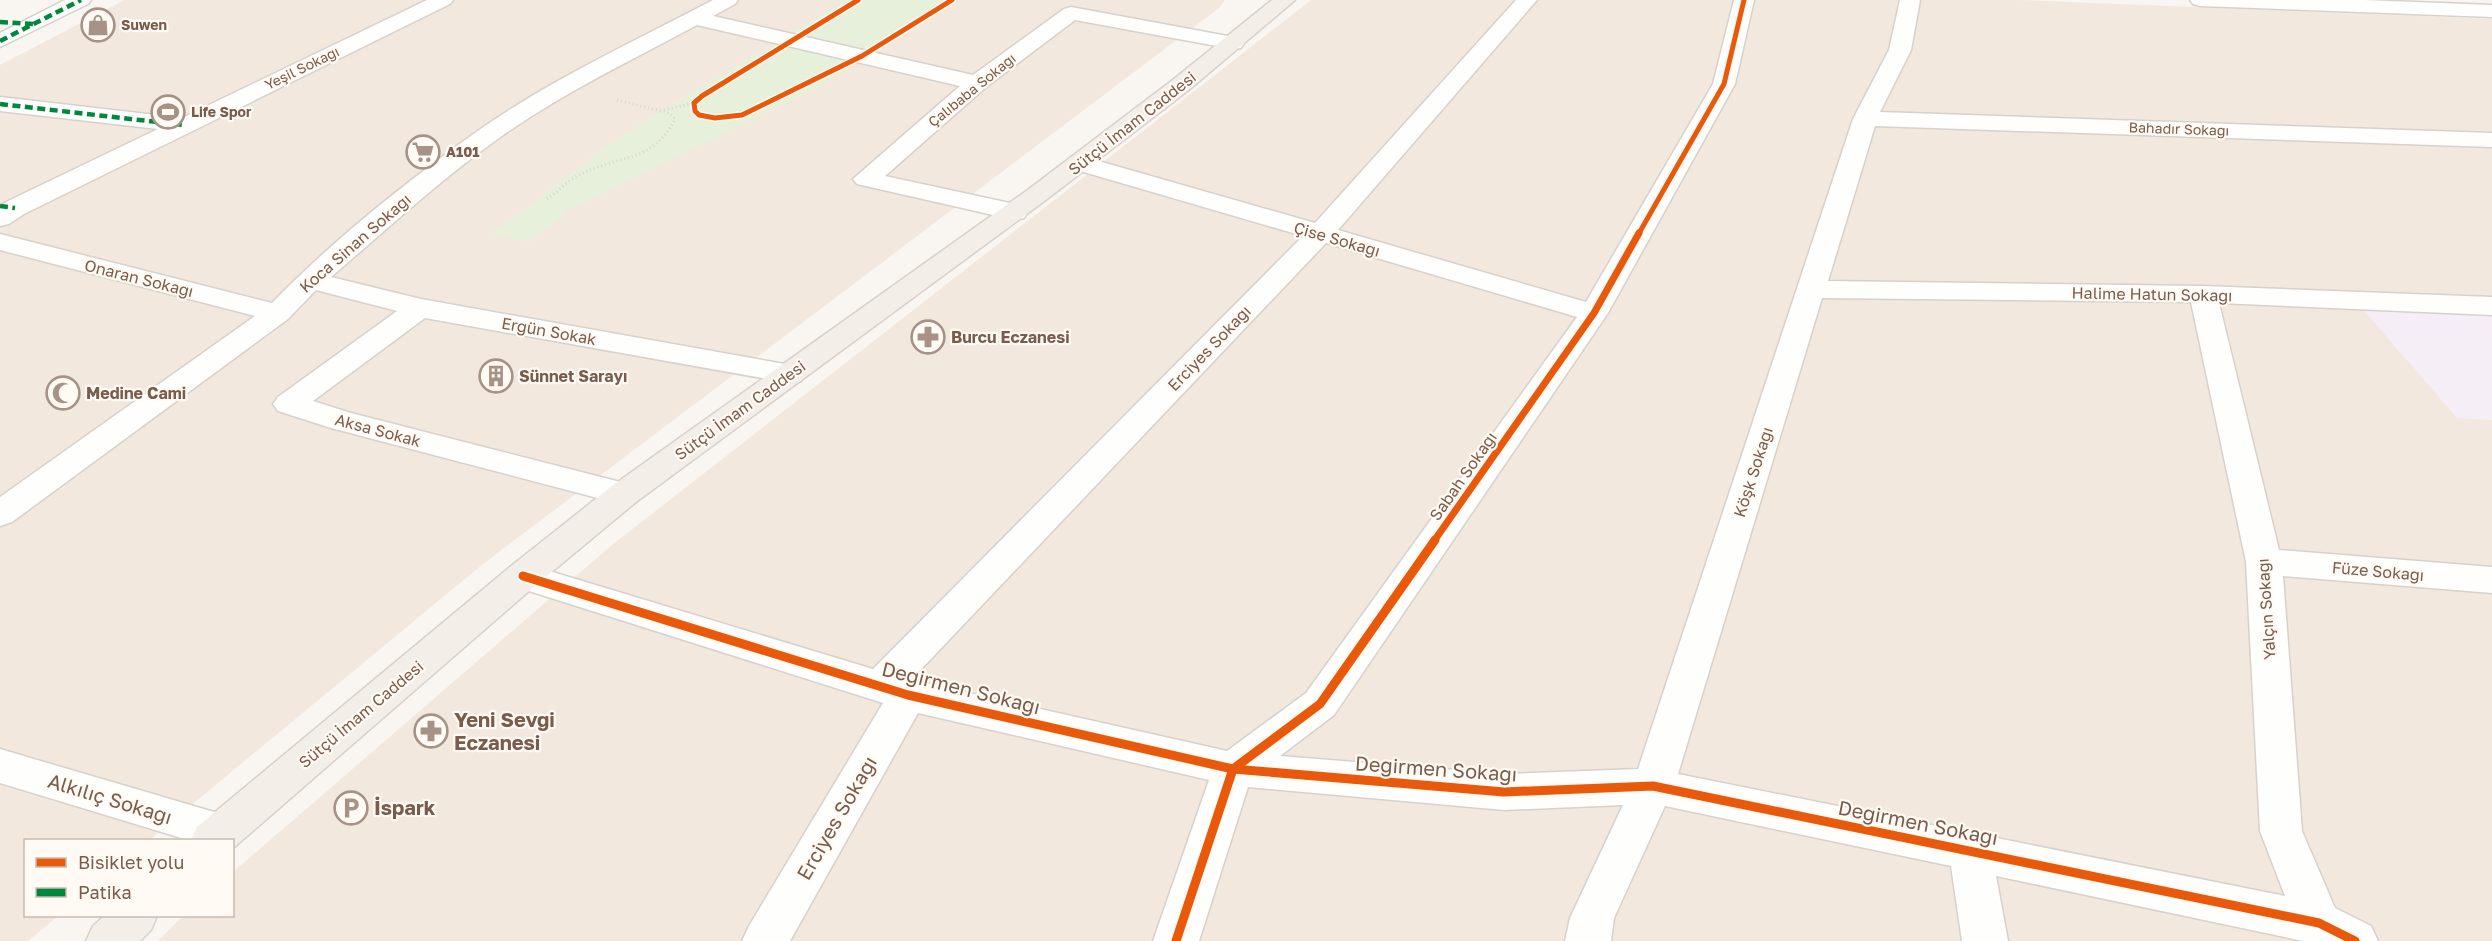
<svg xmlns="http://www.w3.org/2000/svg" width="2492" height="941" viewBox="0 0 2492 941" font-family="'Golos Text',sans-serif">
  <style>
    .residential { fill: #f2e8de }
    .education { fill: #f6eef6 }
    .green { fill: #e7f0db }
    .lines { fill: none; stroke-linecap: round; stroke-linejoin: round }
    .minor-casing { stroke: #d7d1cb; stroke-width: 3 }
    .major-casing { stroke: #dad1cc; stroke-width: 3 }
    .path { stroke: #dcd5d0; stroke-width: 3; stroke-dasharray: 1 3; stroke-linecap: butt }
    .minor { fill: #fefefd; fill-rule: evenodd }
    .major { fill: #f3eee8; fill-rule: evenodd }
    .quiet { stroke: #00873e; stroke-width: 4.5; stroke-dasharray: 8 4.5; stroke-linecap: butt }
    .cycleway-far2-casing { stroke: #fffaf3; stroke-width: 8 }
    .cycleway-far1-casing { stroke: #fffaf3; stroke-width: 10 }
    .cycleway-casing { stroke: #fffaf3; stroke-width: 13 }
    .cycleway-far2 { stroke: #e8590c; stroke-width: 5 }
    .cycleway-far1 { stroke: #e8590c; stroke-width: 7 }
    .cycleway { stroke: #e8590c; stroke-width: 9 }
    .labels { text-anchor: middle; stroke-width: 4.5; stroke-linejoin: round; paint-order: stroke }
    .far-poi-label { font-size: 14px; font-weight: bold; fill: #7a5c4d; stroke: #fffaf3; text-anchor: start }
    .far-street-label { font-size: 14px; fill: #7a5c4d; stroke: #fffaf3 }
    .street-label { font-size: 16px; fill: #7a5c4d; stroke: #fffaf3 }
    .poi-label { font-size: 16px; font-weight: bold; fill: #7a5c4d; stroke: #fffaf3; text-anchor: start }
    .near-street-label { font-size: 20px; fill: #7a5c4d; stroke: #fffaf3 }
    .near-poi-label { font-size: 20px; font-weight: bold; fill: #7a5c4d; stroke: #fffaf3; text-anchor: start }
  </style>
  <rect width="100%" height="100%" fill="#f9f5f0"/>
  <!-- residential -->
  <g class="residential">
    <path d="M125 0H1225L1219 8 483 564 149 840H26V916H58L28 941H0V65Z"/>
    <path d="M1311 0H2019L2492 19V941H158L183 916H232L233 872 612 545Z"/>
  </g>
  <!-- education -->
  <path class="education" d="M2360 306 2492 313V420L2457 418Z"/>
  <!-- green -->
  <path class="green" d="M846 0H959L817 88 568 210 530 242 491 235 606 146 675 102Z"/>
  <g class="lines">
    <defs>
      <g id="minor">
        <path d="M65 0H91L88 4 0 47V33Z"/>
        <path d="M427 0H453L450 4 24 214 9 224 0 226V206L6 202 158 129 0 111V97L182 118Z"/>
        <path d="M713 0H738L735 4 713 16 973 75 1064 9 1071 7 1233 37 1241 38 1244 43 1241 48 1233 49 1075 20 985 88 885 176 1024 206 1028 212 1024 218 1015 220 857 184 853 179 960 86 697 25C630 61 561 94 499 138 440 180 386 230 331 277L421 299 790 365 801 367 805 374 801 381 790 383 425 318 313 401 351 413 636 486 641 494 636 502 624 505 331 428 278 411 273 404 278 397 397 311 316 290 288 319 12 522 0 526V497L255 316 0 250V234L272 303C332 241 411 178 482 128 554 78 635 41 713 0Z"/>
        <path d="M1516 0H1537L1338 230 1586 302 1713 84 1734 0H1754L1735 84 1608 313 1334 715 1280 756 1504 774 1638 769 1853 119 1889 50 1900 0H1920L1911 50 1880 112 2492 133V147L1875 126 1828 281 2203 286 2492 297V315L2219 303 2279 550 2492 567V593L2283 576 2302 831 2335 908 2371 926 2378 941H2303L1996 876 2008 941H1962L1951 866 1665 806 1614 918 1611 941H1565L1570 918 1623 805 1504 810 1248 787 1199 941H1153L1209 780 918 713 790 941H742L749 926 883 703 510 585 505 576 510 567 523 563 873 669 1303 236 1070 168 1067 163 1070 158 1079 156 1088 158 1315 223ZM1326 243 1577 317 1306 693 1227 751 911 680ZM1822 298 2191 302 2246 562 2260 831 2285 896 1678 774Z"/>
        <path d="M2190 0H2364L2492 5V17L2200 6 2193 4Z"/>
        <path d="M0 749 221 814 236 819 242 832 236 845 232 846V840H188L0 783Z"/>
      </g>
      <g id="major">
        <path d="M1272 0H1295L1190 89 1047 199 636 502 536 585 232 849V840H191L197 827 510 567 612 486 1029 189 1174 79Z"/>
        <path d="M104 916H157L151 930 140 941H86L93 926Z"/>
      </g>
    </defs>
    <!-- minor casing -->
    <use href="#minor" class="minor-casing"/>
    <!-- major casing -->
    <use href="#major" class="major-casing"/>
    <!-- path -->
    <g class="path">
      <path d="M664 110 694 103"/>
      <path d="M547 199C557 192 566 182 577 176 615 155 653 164 675 119L669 113 617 100"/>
    </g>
    <!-- minor -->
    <use href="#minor" class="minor"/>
    <!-- major -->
    <use href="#major" class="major"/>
    <!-- quiet -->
    <g class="quiet">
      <path d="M0 22 33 24"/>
      <path d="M0 41 81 0"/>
      <path d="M0 104 183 125"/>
      <path d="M0 206 15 208"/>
    </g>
    <defs>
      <g id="cycleway-far2">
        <path d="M858 0 702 96 694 103 695 111 699 115 715 118 742 115 862 56 952 0"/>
        <path d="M1638 235 1724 84 1744 0"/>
      </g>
      <path id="cycleway-far1" d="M1434 541 1594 313 1639 233"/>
      <g id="cycleway">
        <path d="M523 576 908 695 1233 769 1504 792 1653 786 2319 923 2355 941"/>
        <path d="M1176 941 1233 769 1320 704 1435 540"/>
      </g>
    </defs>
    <!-- cycleway-far2 casing -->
    <use href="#cycleway-far2" class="cycleway-far2-casing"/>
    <!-- cycleway-far1 casing -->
    <use href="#cycleway-far1" class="cycleway-far1-casing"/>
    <!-- cycleway casing -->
    <use href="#cycleway" class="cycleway-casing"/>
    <!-- cycleway-far2 -->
    <use href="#cycleway-far2" class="cycleway-far2"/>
    <!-- cycleway-far1 -->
    <use href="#cycleway-far1" class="cycleway-far1"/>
    <!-- cycleway -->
    <use href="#cycleway" class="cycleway"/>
  </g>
  <!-- icons -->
  <defs>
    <symbol id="shop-ring" viewBox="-11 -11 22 22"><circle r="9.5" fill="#fffaf3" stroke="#a69286" stroke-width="1.5"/><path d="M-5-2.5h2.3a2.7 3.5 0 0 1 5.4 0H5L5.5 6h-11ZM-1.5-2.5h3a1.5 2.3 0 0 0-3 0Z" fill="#a69286"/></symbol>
    <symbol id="stadium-ring" viewBox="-11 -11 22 22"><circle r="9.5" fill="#fffaf3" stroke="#a69286" stroke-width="1.5"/><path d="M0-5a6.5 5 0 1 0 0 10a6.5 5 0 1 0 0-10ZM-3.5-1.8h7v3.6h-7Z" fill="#a69286"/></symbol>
    <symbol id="supermarket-ring" viewBox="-11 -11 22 22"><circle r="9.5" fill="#fffaf3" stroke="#a69286" stroke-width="1.5"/><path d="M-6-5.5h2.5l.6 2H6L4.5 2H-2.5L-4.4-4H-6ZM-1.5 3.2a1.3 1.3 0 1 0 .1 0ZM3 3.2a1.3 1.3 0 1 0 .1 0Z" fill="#a69286"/></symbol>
    <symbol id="pharmacy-ring" viewBox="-11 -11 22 22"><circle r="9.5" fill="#fffaf3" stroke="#a69286" stroke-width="1.5"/><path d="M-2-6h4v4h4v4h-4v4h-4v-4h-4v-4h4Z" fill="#a69286"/></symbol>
    <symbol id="building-ring" viewBox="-11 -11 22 22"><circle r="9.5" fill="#fffaf3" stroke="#a69286" stroke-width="1.5"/><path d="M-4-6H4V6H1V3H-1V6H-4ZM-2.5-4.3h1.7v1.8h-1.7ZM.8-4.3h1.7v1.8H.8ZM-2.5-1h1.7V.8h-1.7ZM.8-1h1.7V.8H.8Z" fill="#a69286"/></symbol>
    <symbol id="mosque-ring" viewBox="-11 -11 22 22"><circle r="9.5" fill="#fffaf3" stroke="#a69286" stroke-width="1.5"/><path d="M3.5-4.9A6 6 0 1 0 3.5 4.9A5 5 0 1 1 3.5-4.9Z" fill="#a69286"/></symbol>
    <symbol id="parking-ring" viewBox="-11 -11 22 22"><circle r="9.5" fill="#fffaf3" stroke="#a69286" stroke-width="1.5"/><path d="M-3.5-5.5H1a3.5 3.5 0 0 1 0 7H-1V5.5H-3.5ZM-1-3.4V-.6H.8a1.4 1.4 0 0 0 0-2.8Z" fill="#a69286"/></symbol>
  </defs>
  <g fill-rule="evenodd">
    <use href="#shop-ring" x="79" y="6" width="38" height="38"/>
    <use href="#stadium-ring" x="149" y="93" width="38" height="38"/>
    <use href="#supermarket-ring" x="404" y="133" width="38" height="38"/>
    <use href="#pharmacy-ring" x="909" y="318" width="38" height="38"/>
    <use href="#building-ring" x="477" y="357" width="38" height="38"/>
    <use href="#mosque-ring" x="44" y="374" width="38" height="38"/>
    <use href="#pharmacy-ring" x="412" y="712" width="38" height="38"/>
    <use href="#parking-ring" x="332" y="789" width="38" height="38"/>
  </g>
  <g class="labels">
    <!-- far-poi labels -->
    <g class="far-poi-label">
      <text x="121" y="30">Suwen</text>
      <text x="191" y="117">Life Spor</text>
      <text x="446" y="157">A101</text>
    </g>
    <!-- far-street labels -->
    <g class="far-street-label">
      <text transform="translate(302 68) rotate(-26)" y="5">Yeşil Sokağı</text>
      <text transform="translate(972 90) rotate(-39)" y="5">Çalıbaba Sokağı</text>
      <text transform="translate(2179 129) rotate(2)" y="5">Bahadır Sokağı</text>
    </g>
    <!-- street labels -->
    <g class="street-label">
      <text transform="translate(1132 123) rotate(-38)" y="6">Sütçü İmam Caddesi</text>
      <text transform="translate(1337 239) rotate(16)" y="6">Çise Sokağı</text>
      <text transform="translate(355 243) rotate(-41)" y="6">Koca Sinan Sokağı</text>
      <text transform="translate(139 278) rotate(14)" y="6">Onaran Sokağı</text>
      <text transform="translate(2152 294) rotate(1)" y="6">Halime Hatun Sokağı</text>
      <text transform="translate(549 331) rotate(10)" y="6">Ergün Sokak</text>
      <text transform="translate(1209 348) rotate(-46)" y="6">Erciyes Sokağı</text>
      <text transform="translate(740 410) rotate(-36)" y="6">Sütçü İmam Caddesi</text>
      <text transform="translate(378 430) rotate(15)" y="6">Aksa Sokak</text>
      <text transform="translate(1753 472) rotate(-72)" y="6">Köşk Sokağı</text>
      <text transform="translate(1463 476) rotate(-55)" y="6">Sabah Sokağı</text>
      <text transform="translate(2378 571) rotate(5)" y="6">Füze Sokağı</text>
      <text transform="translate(2266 609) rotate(-94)" y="6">Yalçın Sokağı</text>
      <text transform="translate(361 714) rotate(-40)" y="6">Sütçü İmam Caddesi</text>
    </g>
    <!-- poi labels -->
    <g class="poi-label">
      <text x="951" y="343">Burcu Eczanesi</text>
      <text x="519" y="382">Sünnet Sarayı</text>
      <text x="86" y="399">Medine Cami</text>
    </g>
    <!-- near-street labels -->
    <g class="near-street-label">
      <text transform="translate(961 688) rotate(14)" y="7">Değirmen Sokağı</text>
      <text transform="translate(1436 769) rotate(4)" y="7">Değirmen Sokağı</text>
      <text transform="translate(110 799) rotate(17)" y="7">Alkılıç Sokağı</text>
      <text transform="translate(837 818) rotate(-60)" y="7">Erciyes Sokağı</text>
      <text transform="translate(1918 823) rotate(11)" y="7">Değirmen Sokağı</text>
    </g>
    <!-- near-poi labels -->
    <g class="near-poi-label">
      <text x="454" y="727">Yeni Sevgi<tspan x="454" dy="23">Eczanesi</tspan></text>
      <text x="374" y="815">İspark</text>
    </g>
  </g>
  <!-- legend -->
  <rect x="24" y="839" width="210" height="78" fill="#fffaf3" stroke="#cabbb1" stroke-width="1.5"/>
  <rect x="36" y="858" width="30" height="9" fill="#e8590c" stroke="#cabbb1" stroke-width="1.5"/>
  <text x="78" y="869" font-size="18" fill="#7a5c4d">Bisiklet yolu</text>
  <rect x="36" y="888" width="30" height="9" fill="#00873e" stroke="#cabbb1" stroke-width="1.5"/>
  <text x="78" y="899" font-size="18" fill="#7a5c4d">Patika</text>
</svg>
